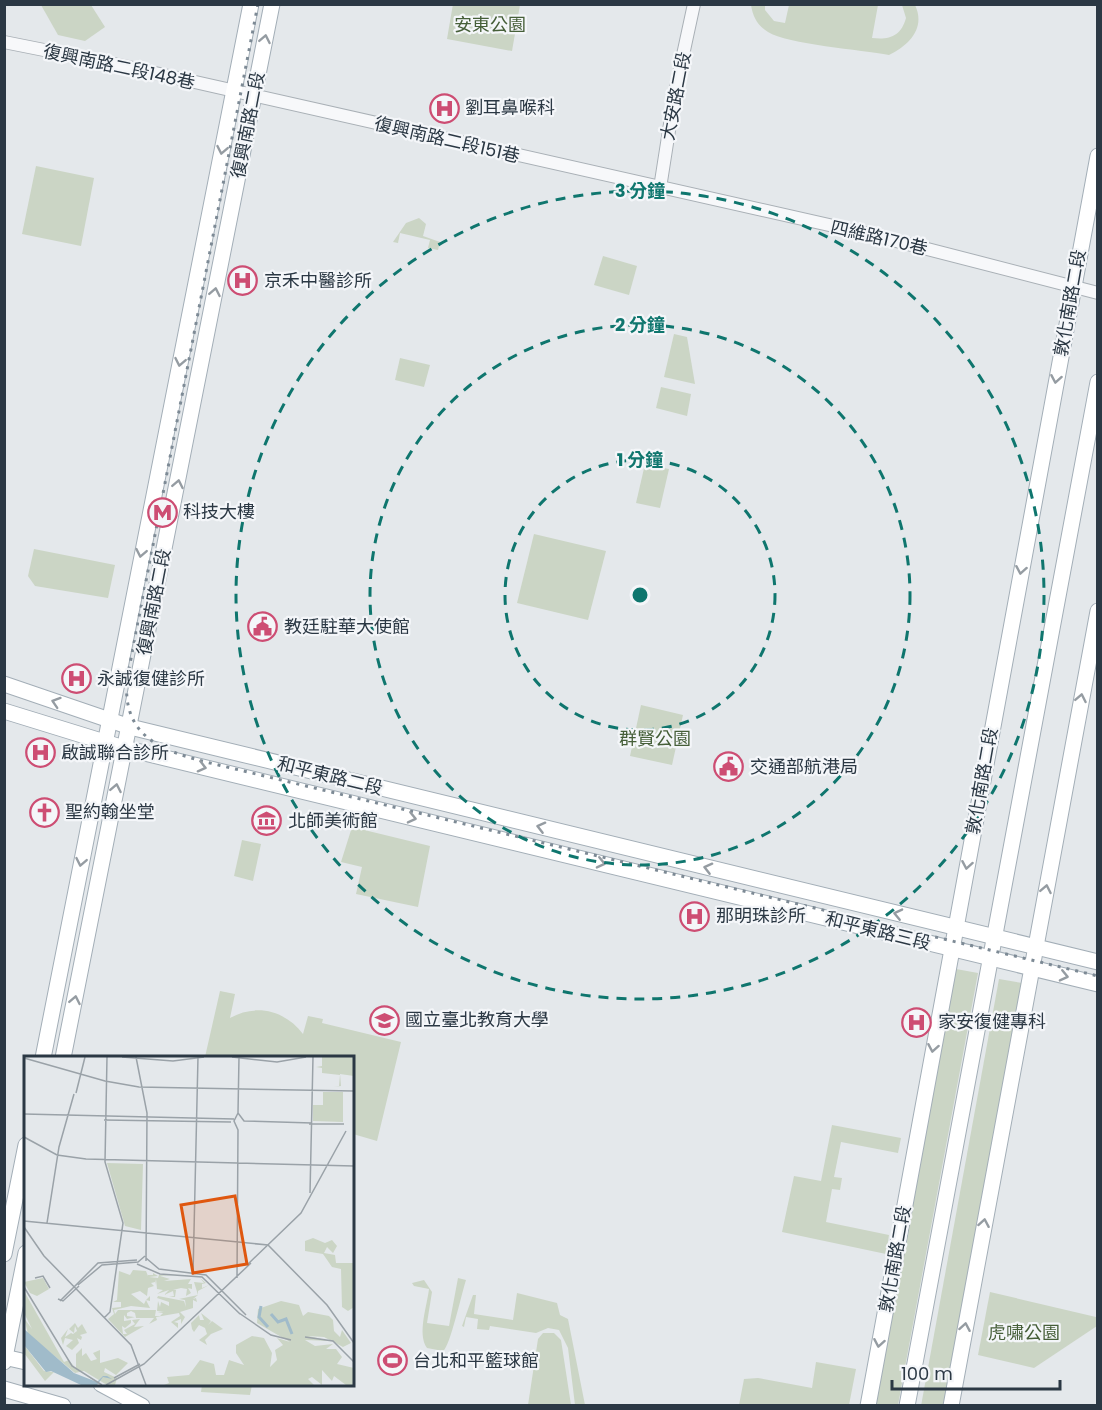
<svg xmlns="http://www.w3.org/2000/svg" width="1102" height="1410" viewBox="0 0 1102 1410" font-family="Poppins,'Noto Sans TC',sans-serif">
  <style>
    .green { fill: #cbd5c5 }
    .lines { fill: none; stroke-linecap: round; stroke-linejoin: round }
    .minor-casing { stroke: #a9b0b6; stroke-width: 14 }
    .major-casing { stroke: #a3aeb7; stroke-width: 17 }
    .minor { stroke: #f7f8fa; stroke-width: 12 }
    .major { stroke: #fff; stroke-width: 15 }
    .rail { stroke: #7d8a95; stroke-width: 3; stroke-dasharray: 3 6; stroke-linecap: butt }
    .oneway { stroke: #959ca2 }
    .ring { fill: none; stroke: #0f766e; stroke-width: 3; stroke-dasharray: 10 8 }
    .labels { text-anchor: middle; stroke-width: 4.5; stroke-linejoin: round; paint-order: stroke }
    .park-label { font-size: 18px; fill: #465f39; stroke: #f4f6f9 }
    .street-label { font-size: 18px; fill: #2b3844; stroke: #f4f6f9 }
    .poi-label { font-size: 18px; fill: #2b3844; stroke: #f4f6f9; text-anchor: start }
    .inset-river { fill: none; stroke: #a0bbca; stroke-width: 3 }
    .inset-road { fill: none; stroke: #9aa2a8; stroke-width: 1.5 }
    .view { fill: #df570f; fill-opacity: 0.15; stroke: #df570f; stroke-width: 3 }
    .inset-edge { fill: none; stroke: #2b3844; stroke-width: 3 }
    .centre { fill: #0f766e; stroke: #f4f6f9; stroke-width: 3 }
    .ring-label { font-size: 18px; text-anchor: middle; font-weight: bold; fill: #0f766e; stroke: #f4f6f9; stroke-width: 4.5; stroke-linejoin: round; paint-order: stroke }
  </style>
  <rect width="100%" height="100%" fill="#e4e8eb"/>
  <!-- green -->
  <g class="green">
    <path d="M453 4 520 5 512 51 447 39Z"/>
    <path d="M41 5H91L105 27 85 41 58 35Z"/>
    <path d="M751 5H765V10L774 21 785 23 789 5H878L872 38C890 40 901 36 906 18L902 5H915C926 28 909 45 889 55 862 50 787 44 768 32 757 25 753 17 751 5Z"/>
    <path d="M36 166 94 178 81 246 22 234Z"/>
    <path d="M419 218 426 224 423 236 440 242 438 250 428 248 430 240 400 233 398 243 393 242 406 223Z"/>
    <path d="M603 256 637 266 629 295 594 285Z"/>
    <path d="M674 334 687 337 695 384 664 377Z"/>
    <path d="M400 358 430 365 424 387 395 380Z"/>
    <path d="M661 387 691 394 687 416 656 408Z"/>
    <path d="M645 464 669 469 660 508 636 503Z"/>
    <path d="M534 534 606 551 588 620 517 603Z"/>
    <path d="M34 549 115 565 108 598 35 586 28 576Z"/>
    <path d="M641 705 683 715 672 765 630 756Z"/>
    <path d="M352 827 430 846 418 907 356 894 362 867 341 862Z"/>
    <path d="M242 840 261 844 253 881 234 876Z"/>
    <path d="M956 969 978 973 898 1405 876 1406Z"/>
    <path d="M999 979 1022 983 944 1405 921 1406Z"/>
    <path d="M220 991 235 994 230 1018C256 1003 286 1011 303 1034L308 1016 323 1019 322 1023 401 1042 377 1141 353 1134 352 1058 205 1057Z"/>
    <path d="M832 1125 901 1138 898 1153 841 1142 834 1177 842 1178 840 1190 832 1189 826 1222 889 1235 886 1254 782 1232 794 1176 821 1181Z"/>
    <path d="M458 1278 466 1280C462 1292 450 1347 443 1351L427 1348C417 1334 427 1306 429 1289L414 1286 412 1283 424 1280 432 1292 427 1323 449 1326Z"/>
    <path d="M990 1292 1096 1317 1097 1326 1034 1368 978 1355Z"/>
    <path d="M517 1293 557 1303 560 1315 568 1319 585 1405H575L568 1348 559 1330 548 1328 536 1333 490 1326 489 1330 477 1329 478 1319 466 1317 464 1327 462 1326 473 1295H476L474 1314 513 1320Z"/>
    <path d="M543 1333H554L561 1340 571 1405H528L538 1339Z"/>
    <path d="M816 1362 856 1369 849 1405H739L744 1379 758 1378 812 1388Z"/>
    <path d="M202 1385V1384L252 1385 250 1395 201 1392Z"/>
  </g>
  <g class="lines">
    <defs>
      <g id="minor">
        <path d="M4 42 124 66 869 234 1098 293"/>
        <path d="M660 188 675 92 694 4"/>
      </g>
      <g id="major">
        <path d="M4 684 130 727 1098 962"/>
        <path d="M4 711 124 748 1098 984"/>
        <path d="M43 1058 251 4"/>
        <path d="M63 1058 272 4"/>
        <path d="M4 1254 26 1145"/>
        <path d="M4 1357 26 1362"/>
        <path d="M4 1362 26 1253"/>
        <path d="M101 1384 142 1406"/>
        <path d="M4 1389 63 1406"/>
        <path d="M868 1406 1098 156"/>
        <path d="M907 1406 1098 382"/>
        <path d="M951 1406 1098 611"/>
      </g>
    </defs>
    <!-- minor casing -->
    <use href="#minor" class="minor-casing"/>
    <!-- major casing -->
    <use href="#major" class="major-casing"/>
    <!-- minor -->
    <use href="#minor" class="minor"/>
    <!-- major -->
    <use href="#major" class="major"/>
    <!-- rail -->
    <path class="rail" d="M258 4 127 679C122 736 160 750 206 762L1098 976"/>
  </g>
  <!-- one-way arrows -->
  <defs><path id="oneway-chevron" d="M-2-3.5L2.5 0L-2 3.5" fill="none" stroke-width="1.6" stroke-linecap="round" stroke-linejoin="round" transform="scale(1.5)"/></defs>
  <g class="oneway">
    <use href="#oneway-chevron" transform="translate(265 39) rotate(-79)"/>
    <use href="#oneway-chevron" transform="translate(222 150) rotate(101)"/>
    <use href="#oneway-chevron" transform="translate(215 292) rotate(-79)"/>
    <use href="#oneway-chevron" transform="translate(180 362) rotate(101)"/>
    <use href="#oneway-chevron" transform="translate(1056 379) rotate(100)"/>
    <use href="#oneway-chevron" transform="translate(178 484) rotate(-79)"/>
    <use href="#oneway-chevron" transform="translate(141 553) rotate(101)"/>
    <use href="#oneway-chevron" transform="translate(1021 570) rotate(100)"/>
    <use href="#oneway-chevron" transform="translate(1081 698) rotate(-79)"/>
    <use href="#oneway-chevron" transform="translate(56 702) rotate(-162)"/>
    <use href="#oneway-chevron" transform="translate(202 767) rotate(14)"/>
    <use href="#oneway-chevron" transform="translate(116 788) rotate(-79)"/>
    <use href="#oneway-chevron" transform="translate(412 818) rotate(13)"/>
    <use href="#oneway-chevron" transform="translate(541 827) rotate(-166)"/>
    <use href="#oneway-chevron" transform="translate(81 862) rotate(101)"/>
    <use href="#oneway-chevron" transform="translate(601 863) rotate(13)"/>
    <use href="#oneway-chevron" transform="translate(967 865) rotate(100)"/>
    <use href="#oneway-chevron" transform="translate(708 868) rotate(-166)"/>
    <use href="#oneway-chevron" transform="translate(1046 889) rotate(-79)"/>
    <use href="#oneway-chevron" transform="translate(898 914) rotate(-167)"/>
    <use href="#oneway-chevron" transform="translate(1064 976) rotate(13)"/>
    <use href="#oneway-chevron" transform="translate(75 1000) rotate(-79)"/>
    <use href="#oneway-chevron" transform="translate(933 1048) rotate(100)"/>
    <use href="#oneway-chevron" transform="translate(984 1223) rotate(-80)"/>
    <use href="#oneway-chevron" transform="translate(965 1327) rotate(-80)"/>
    <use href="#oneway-chevron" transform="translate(879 1343) rotate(100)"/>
  </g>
  <!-- distance rings -->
  <g class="ring">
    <circle cx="640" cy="595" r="135"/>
    <circle cx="640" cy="595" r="270"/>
    <circle cx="640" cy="595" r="404"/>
  </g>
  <!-- icons -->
  <defs>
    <symbol id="hospital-ring" viewBox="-11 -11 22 22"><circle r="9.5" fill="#f4f6f9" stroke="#cd4d73" stroke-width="1.5"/><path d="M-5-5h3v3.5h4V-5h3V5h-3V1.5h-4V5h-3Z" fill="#cd4d73"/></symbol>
    <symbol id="metro-ring" viewBox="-11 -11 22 22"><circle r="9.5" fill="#f4f6f9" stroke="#cd4d73" stroke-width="1.5"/><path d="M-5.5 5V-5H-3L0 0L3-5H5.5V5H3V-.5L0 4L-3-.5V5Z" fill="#cd4d73"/></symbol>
    <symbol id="civic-ring" viewBox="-11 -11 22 22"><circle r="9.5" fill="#f4f6f9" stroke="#cd4d73" stroke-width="1.5"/><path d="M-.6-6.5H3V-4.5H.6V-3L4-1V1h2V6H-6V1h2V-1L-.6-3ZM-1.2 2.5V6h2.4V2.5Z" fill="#cd4d73"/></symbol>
    <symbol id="church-ring" viewBox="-11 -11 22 22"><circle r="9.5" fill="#f4f6f9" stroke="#cd4d73" stroke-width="1.5"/><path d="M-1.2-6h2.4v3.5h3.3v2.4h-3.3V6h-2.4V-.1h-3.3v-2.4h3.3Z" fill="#cd4d73"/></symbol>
    <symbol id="museum-ring" viewBox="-11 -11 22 22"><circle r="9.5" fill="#f4f6f9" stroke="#cd4d73" stroke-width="1.5"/><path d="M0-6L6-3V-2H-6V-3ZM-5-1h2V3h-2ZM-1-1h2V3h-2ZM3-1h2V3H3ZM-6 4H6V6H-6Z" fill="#cd4d73"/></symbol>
    <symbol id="university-ring" viewBox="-11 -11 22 22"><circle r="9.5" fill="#f4f6f9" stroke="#cd4d73" stroke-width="1.5"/><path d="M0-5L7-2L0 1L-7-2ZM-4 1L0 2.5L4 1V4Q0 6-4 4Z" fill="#cd4d73"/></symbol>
    <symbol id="stadium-ring" viewBox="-11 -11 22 22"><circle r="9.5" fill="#f4f6f9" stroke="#cd4d73" stroke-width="1.5"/><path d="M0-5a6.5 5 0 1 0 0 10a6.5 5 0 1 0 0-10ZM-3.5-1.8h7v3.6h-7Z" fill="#cd4d73"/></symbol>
  </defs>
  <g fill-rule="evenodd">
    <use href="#hospital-ring" x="428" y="92" width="33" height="33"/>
    <use href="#hospital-ring" x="226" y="264" width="33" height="33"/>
    <use href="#metro-ring" x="146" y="496" width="33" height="33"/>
    <use href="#civic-ring" x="246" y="610" width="33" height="33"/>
    <use href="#hospital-ring" x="60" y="662" width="33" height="33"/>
    <use href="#hospital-ring" x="24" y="736" width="33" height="33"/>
    <use href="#civic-ring" x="712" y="750" width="33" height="33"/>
    <use href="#church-ring" x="28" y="796" width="33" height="33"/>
    <use href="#museum-ring" x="250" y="804" width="33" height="33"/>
    <use href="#hospital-ring" x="678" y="900" width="33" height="33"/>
    <use href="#university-ring" x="368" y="1004" width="33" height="33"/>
    <use href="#hospital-ring" x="900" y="1006" width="33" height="33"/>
    <use href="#stadium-ring" x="376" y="1344" width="33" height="33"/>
  </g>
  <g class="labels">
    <!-- park labels -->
    <g class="park-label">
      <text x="490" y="31">安東公園</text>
      <text x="655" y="745">群賢公園</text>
      <text x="1024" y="1339">虎嘯公園</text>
    </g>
    <!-- street labels -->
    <g class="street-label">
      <text transform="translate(119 67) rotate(12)" y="6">復興南路二段148巷</text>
      <text transform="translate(676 96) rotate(-79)" y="6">大安路二段</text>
      <text transform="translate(248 125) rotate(-79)" y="6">復興南路二段</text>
      <text transform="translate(447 140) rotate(13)" y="6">復興南路二段151巷</text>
      <text transform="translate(879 238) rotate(13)" y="6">四維路170巷</text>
      <text transform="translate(1070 303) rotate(-80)" y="6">敦化南路二段</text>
      <text transform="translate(154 602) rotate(-79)" y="6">復興南路二段</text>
      <text transform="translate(330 776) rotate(14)" y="6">和平東路二段</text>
      <text transform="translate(982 781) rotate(-80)" y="6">敦化南路二段</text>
      <text transform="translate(878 931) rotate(14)" y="6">和平東路三段</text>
      <text transform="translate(895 1259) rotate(-80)" y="6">敦化南路二段</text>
    </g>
    <!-- poi labels -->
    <g class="poi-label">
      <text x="465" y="114">劉耳鼻喉科</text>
      <text x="264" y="287">京禾中醫診所</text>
      <text x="183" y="518">科技大樓</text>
      <text x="284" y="633">教廷駐華大使館</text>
      <text x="97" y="685">永誠復健診所</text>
      <text x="61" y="759">啟誠聯合診所</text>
      <text x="750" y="773">交通部航港局</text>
      <text x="65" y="818">聖約翰坐堂</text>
      <text x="288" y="827">北師美術館</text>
      <text x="716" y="922">那明珠診所</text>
      <text x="405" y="1026">國立臺北教育大學</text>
      <text x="938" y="1028">家安復健專科</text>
      <text x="413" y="1367">台北和平籃球館</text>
    </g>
  </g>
  <!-- overview -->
  <g transform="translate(24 1056)">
    <rect width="330" height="330" fill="#e4e8eb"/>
    <path d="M298 1H329L330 20 316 18 317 30 310 31 315 30 316 19 298 17V12L292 11 298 10ZM299 36H319V66L289 65V49H299ZM83 107 119 108 117 174 101 170ZM289 182 301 187 308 184 313 190 309 197 303 191 300 197 311 199 312 207H330V251L324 255 318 251 317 213 308 211 299 198 281 195V185ZM109 214 122 215 124 220V219H129V217L134 220 125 221 134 222 135 219 150 220H136L146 223 140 225 167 223 164 228H168V233L164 232 167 237 162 240 163 233 157 232 149 234H152L151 241H145L150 240 149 235 140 239 145 234 133 238 139 234 133 233 132 223 131 229V226L127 227 130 230 124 232 123 240 116 235 107 238 120 248 122 244 126 240V245L122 244 126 252 107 250 90 254 91 258 94 254H132L131 260H136L139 257 133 256 140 255H133L134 245 136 251 137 246 145 250V246L133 242 134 240 160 245 162 251 161 244 155 243 174 239 170 226 180 227 176 222 182 227 178 228V232L185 229 174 235V239L169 243 172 242 173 246 169 244V252L156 256 161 261 157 268V263L150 266 154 267V272L147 266 156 260 155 257 132 261 133 264 125 268 130 262H112L111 257 107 255 103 257V260H110L103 261H111L103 263 100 259V265L107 264V267L101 272 98 270 99 278H103L100 274 111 268 108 264 116 263 110 271 120 270 101 281 84 263 90 258 88 252 97 251V246H89L93 244 95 215 106 219ZM19 222 25 233 13 240 6 237 0 226ZM0 235 40 306 45 304 52 313V298L58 292V300L62 297 67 305 73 303 69 297 76 294V307L94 302 104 307 92 319 81 312 80 316 93 322 91 329H83L60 315 51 317 4 278 0 262 8 273 0 257ZM257 245 275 249 279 260 284 256 305 260 309 264 310 275 316 281 318 274 327 287 319 291 300 281 284 280 307 285 281 284 291 290 309 288 302 293H312L318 301 313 308 330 312V329H322L310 320 308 325 298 314V329L288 321 284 323 290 329H140L145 327 143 321 165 319 176 304 190 308 192 319H200L205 304 220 309 212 297V289L228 280 240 282 248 297 246 311 253 304 251 294 259 289 253 282 266 286 233 267 234 253ZM177 257 187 265 184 269 188 265 199 273 187 278 181 284 183 289 175 284 183 278 181 272 175 269 170 276 168 273 167 267 175 259 176 264H180ZM51 267 54 272 58 268 63 277 56 279 58 281 57 284 53 282 55 287 48 294 42 290 49 284 41 282 39 289 37 282 44 273 41 281 47 277 49 278 53 275 51 270 50 277 45 273ZM0 289 20 315 30 316 21 325 0 297Z" fill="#cbd5c5"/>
    <path d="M0 273 50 317 73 326 79 320H83L88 323 79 321 73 329H57L27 315 22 316 0 289Z" fill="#a0bbca"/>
    <path class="inset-river" d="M237 250 235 261 244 271M247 258 254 266 262 263 268 278"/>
    <path class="inset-road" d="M98 1 149 5 180 1M112 1 123 57 122 205M208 1 253 6 282 1M215 1 214 57 220 65 288 67M0 2 81 25 115 31 330 35M52 37 61 1M0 58 210 63M80 64 207 66M285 68H320M0 81 33 99 62 103 330 110M286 137 289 1M0 165 244 189 303 249 330 287M23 167 35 91 50 38M0 171 20 200 107 289 122 329M122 202 135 213 182 219 222 259M113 208 136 218 178 221 216 258M223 209 277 157 322 75M169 219 174 1M11 222 19 220 26 232M213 222 214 74 210 65 214 57M54 229 78 209 114 206 121 200M0 231 48 310 78 329M34 243 39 245 55 230M36 245 74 207 113 204M215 257 247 279 267 284M80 262 86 256 99 167 81 106 83 1M281 281 309 285 330 306M90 322 116 308M82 329 120 308 227 207"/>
    <path class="view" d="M211 140 223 208 169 217 157 149Z"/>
    <rect width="330" height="330" class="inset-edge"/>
  </g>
  <circle cx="640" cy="595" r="9" class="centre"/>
  <g class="ring-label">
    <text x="640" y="197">3 分鐘</text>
    <text x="640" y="331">2 分鐘</text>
    <text x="640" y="466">1 分鐘</text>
  </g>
  <!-- border -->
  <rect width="1102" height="1410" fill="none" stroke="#2b3844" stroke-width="12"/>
  <!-- scale -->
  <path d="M892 1380v9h168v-9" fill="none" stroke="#2b3844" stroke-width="3"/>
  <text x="901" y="1380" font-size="18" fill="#2b3844" stroke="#f4f6f9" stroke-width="4.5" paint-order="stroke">100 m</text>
</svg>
